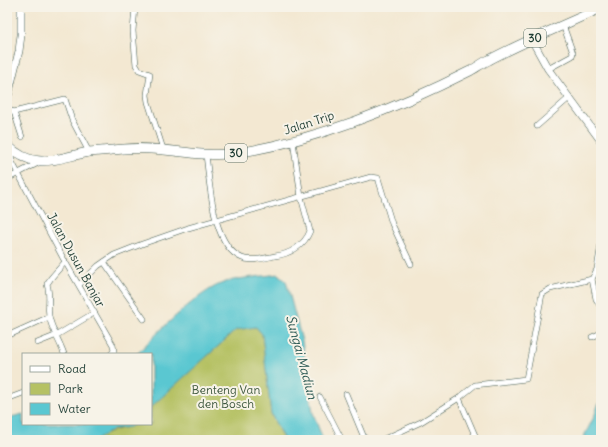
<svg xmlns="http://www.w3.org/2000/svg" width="608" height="447" viewBox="0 0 608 447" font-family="Delius,sans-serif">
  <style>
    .green { fill: #b5c163; stroke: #6a7f4c }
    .water { fill: #5ac7d1; stroke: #3c8282 }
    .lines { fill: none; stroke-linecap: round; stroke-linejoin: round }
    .minor-casing { stroke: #3f574c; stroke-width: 6 }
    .secondary-casing { stroke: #3f574c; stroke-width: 8 }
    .trunk-casing { stroke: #3f574c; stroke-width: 10 }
    .minor { stroke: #fff; stroke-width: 5 }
    .secondary { stroke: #fff; stroke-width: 7 }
    .trunk { stroke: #fff; stroke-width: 9 }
    .labels { text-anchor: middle; stroke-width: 4; stroke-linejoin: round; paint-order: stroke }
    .shield { fill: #f7f3e8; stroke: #60746a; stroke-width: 1 }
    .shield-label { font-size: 11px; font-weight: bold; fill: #1f3d34 }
    .street-label { font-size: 12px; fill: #1f3d34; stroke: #f7f3e8 }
    .park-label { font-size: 12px; fill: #3d573d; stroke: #f7f3e8 }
    .water-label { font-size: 13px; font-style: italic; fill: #2b5953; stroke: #f7f3e8 }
  </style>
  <rect width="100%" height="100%" fill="#f7f3e8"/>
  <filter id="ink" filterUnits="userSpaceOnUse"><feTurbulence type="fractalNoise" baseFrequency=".025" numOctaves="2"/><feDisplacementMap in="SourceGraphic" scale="8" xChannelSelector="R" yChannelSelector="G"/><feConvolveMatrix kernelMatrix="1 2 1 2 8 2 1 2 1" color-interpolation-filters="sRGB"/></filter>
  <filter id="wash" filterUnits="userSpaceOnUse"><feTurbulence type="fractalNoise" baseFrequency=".012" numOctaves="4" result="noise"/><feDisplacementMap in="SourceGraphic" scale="16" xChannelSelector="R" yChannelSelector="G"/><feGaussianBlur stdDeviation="0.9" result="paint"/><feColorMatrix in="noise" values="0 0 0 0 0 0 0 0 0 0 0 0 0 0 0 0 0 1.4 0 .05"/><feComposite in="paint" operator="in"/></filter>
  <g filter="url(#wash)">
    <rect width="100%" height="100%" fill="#f3e8d2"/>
    <!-- green -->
    <path class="green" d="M248 327H256L262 334 271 414 284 440H95C114 429 129 424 151 424V407L156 402 236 330Z"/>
    <!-- water -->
    <g class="water">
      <path d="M278 274 286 281 302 341 313 413 323 440H284L271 414 262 334 256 327 236 330 151 407V354H137C156 334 200 289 226 282 242 277 261 277 278 274Z"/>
      <path d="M601 397V440H582L594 417Z"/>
      <path d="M23 414V424H134L130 427 114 429 95 440H7V418Z"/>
    </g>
  </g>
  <g filter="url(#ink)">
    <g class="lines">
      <defs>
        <g id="minor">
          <path d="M135 7 133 31 136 65 139 70 150 74 147 95 148 102 163 149"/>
          <path d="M548 69 572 56 573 53 563 25"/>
          <path d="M7 109 14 112 65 99 72 120 89 152"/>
          <path d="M14 112 22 137"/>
          <path d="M537 126 569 98"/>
          <path d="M10 148 12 162 63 258 113 345 114 351 111 354"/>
          <path d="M206 155C210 183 212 246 242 258 251 262 265 258 275 256 290 254 304 246 310 231L301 197 293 141"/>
          <path d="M7 179 40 162"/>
          <path d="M104 262 144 319"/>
          <path d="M592 279 596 299 601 307"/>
          <path d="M80 284 98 266 114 255 142 244 188 228 371 177 378 178 392 224 411 264"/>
          <path d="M7 336 49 317"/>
          <path d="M592 337 601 333"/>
          <path d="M37 343 57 335 94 313"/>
          <path d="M64 354C60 342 51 328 49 316 47 304 51 298 47 284L51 278 65 262"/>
          <path d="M346 394 365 440"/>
          <path d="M320 397 342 440"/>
          <path d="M459 398 477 440"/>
          <path d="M7 399 23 393"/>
          <path d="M382 440 421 422 459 398 475 385 526 379 542 294 550 289 592 279 597 269 601 244"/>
        </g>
        <g id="secondary">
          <path d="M532 40 548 69 601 141"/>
          <path d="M7 100 19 51 21 35V7"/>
        </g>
        <path id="trunk" d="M7 145C35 172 56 158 89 152 101 151 113 150 124 149 163 145 199 159 237 153 316 140 399 107 470 71 476 68 482 63 489 60 525 41 564 25 601 8"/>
      </defs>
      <!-- minor casing -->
      <use href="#minor" class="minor-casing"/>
      <!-- secondary casing -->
      <use href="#secondary" class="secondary-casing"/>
      <!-- trunk casing -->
      <use href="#trunk" class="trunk-casing"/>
      <!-- minor -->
      <use href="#minor" class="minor"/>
      <!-- secondary -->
      <use href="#secondary" class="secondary"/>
      <!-- trunk -->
      <use href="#trunk" class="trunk"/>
    </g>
  </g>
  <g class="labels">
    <!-- shield labels -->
    <g class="shield">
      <rect x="524" y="29" width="22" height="18" rx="3"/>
      <rect x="225" y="144" width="22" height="18" rx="3"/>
    </g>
    <g class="shield-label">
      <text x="535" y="42">30</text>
      <text x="236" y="157">30</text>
    </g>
    <!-- street labels -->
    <g class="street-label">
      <text transform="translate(309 123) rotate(-18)" y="4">Jalan Trip</text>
      <text transform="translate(76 260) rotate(61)" y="4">Jalan Dusun Banjar</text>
    </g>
    <!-- park labels -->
    <g class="park-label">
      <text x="226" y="394">Benteng Van<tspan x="226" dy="14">den Bosch</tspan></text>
    </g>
    <!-- water labels -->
    <g class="water-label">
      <text transform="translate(302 357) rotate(75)" y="5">Sungai Madiun</text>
    </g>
  </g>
  <!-- margin -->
  <rect width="608" height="447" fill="none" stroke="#f7f3e8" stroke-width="24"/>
  <!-- legend -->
  <rect x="22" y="353" width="130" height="72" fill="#f7f3e8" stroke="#a1aaa0"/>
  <rect x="30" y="366" width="20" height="6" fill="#ffffff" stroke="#a1aaa0"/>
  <text x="58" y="373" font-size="12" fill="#1f3d34">Road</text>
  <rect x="30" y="383" width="20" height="12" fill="#b5c163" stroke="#a1aaa0"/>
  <text x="58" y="393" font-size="12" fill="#1f3d34">Park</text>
  <rect x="30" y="403" width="20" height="12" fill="#5ac7d1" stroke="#a1aaa0"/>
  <text x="58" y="413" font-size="12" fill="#1f3d34">Water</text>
</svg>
